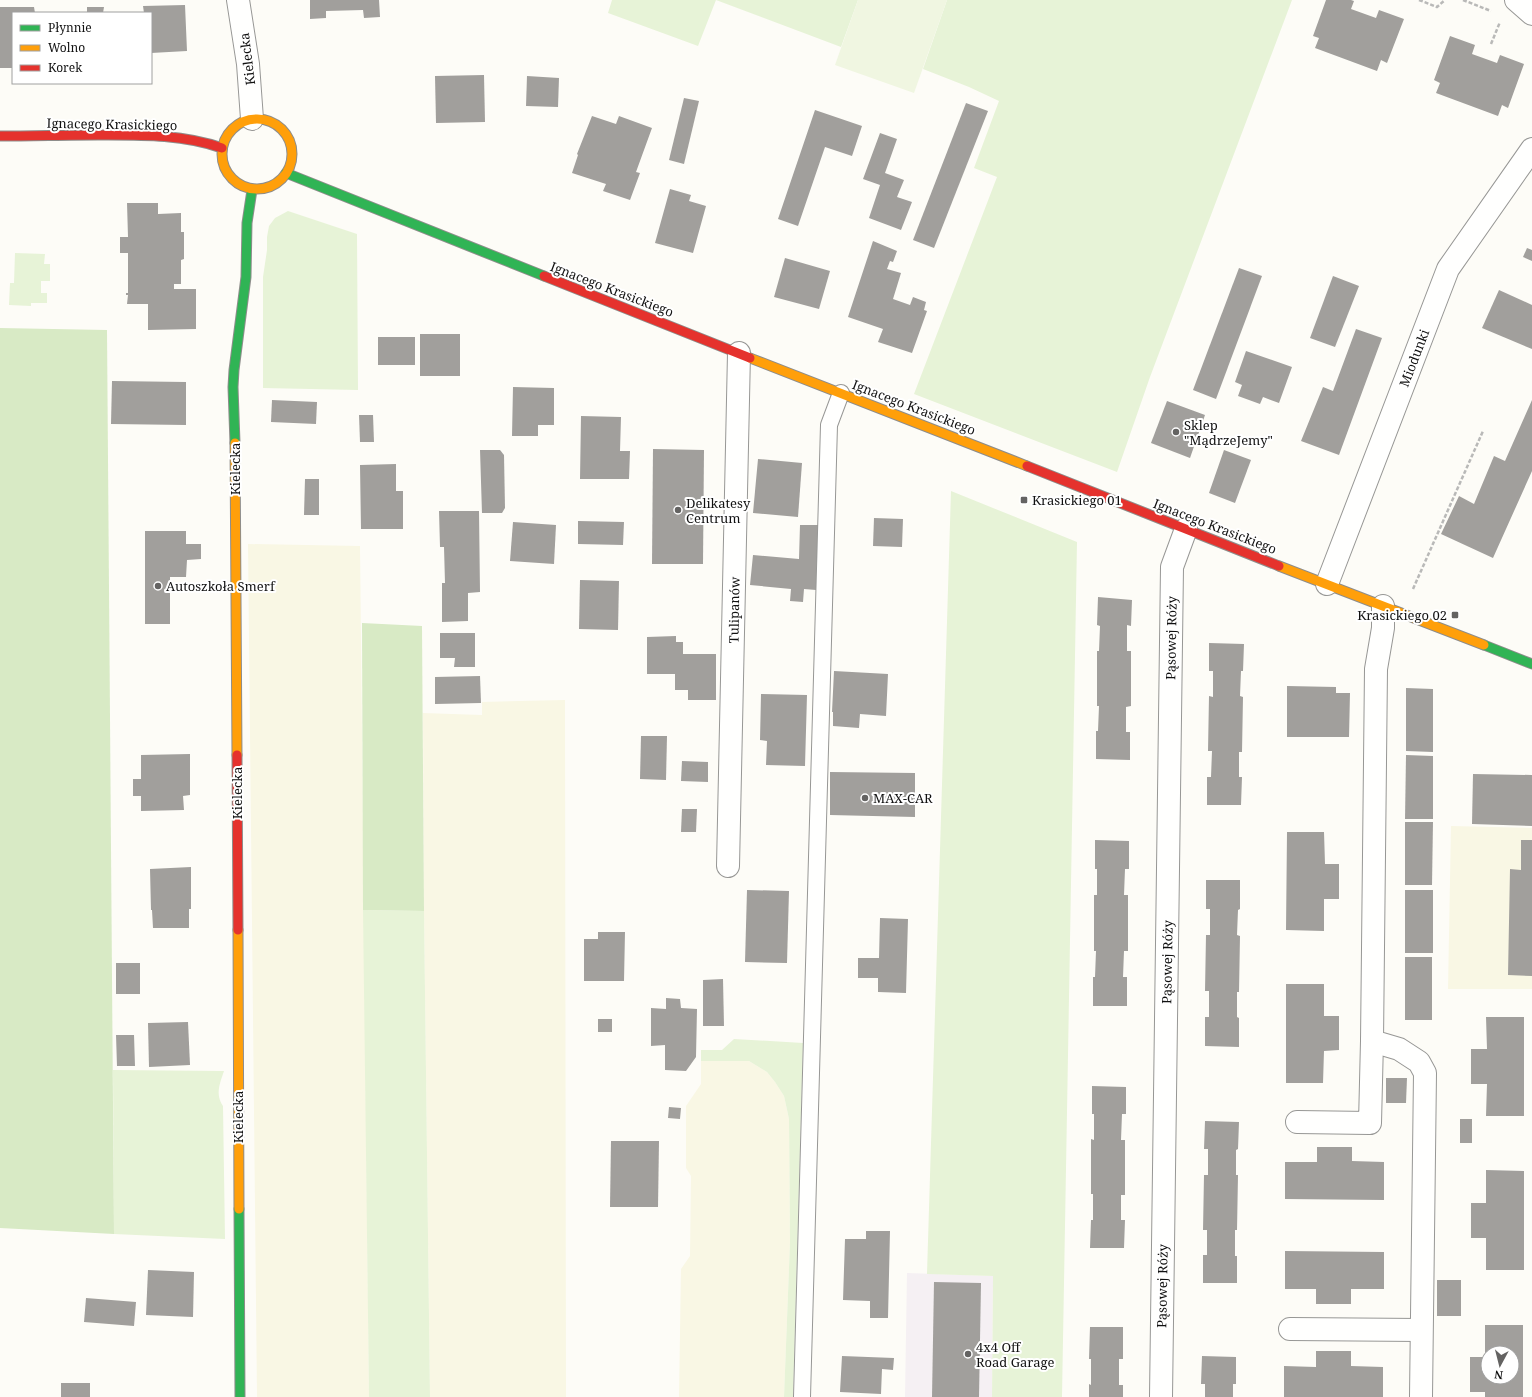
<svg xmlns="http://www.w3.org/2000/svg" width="1532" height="1397" viewBox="0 0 1532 1397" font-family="'Noto Serif',serif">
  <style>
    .industrial { fill: #f5f0f3 }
    .farmland { fill: #f9f7e4 }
    .green { fill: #e7f3d7 }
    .forest { fill: #d8eac5 }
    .pitch { fill: #f0f6e1 }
    .building { fill: #a19f9c; fill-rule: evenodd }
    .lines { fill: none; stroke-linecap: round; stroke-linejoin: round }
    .lane-casing { stroke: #979795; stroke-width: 18 }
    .street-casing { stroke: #979795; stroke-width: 24 }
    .fast-casing { stroke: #8e8d8b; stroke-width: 11 }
    .slow-casing { stroke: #8e8d8b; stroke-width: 11 }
    .jam-casing { stroke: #8e8d8b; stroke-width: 11 }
    .path { stroke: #b9b9b8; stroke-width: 2.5; stroke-dasharray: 4 2; stroke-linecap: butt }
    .lane { stroke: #fffffe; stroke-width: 16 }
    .street { stroke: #fffffe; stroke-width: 22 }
    .fast { stroke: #30b455; stroke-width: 9 }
    .slow { stroke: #ff9f0a; stroke-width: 9 }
    .jam { stroke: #e5322d; stroke-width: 9 }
    .poi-dot { fill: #646362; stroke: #fff; stroke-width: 1.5 }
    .labels { text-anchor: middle; stroke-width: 4; stroke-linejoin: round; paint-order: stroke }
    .street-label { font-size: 13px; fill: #111; stroke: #fff }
    .poi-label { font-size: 13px; fill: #111; stroke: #fff; text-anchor: start }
  </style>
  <rect width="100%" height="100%" fill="#fdfcf7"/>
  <!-- industrial -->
  <path class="industrial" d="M907 1273 993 1276 992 1397H905Z"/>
  <!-- farmland -->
  <g class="farmland">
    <path d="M248 544 360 546 369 1397H257Z"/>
    <path d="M565 700 566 1397H430L424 911 423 713 482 715V702Z"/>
    <path d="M1451 826 1532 828V989H1448Z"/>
    <path d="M701 1061H749L767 1072 775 1082 784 1096 789 1119 790 1242 784 1397H679L681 1269 690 1256 691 1176 686 1168V1106L701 1084Z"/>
  </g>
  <!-- green -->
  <g class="green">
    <path d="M612 0H858L841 47 716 0 698 46 608 13Z"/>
    <path d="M947 0H1292L1150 377 1117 472 914 394 997 177 974 168 999 101 969 87 923 69Z"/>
    <path d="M288 211 357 234 358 390 263 388V277L267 250V237L269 226 275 218Z"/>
    <path d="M15 253 45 254 44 264H50V281H41V293H47V303H31V306L9 305 10 283H14Z"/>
    <path d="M951 491 1077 542 1062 1397H992L993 1276 927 1274Z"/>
    <path d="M363 910 424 911 430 1397H369Z"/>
    <path d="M734 1039 803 1043 793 1397H784L790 1242 789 1119 784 1096 775 1082 767 1072 749 1061H701V1050H722Z"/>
    <path d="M113 1070 224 1071C220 1083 215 1094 223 1106L225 1239 114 1234Z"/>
  </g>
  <!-- forest -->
  <g class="forest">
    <path d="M0 328 107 330 114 1234 0 1228Z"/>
    <path d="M362 623 422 626 424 911 363 910Z"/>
  </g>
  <!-- pitch -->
  <path class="pitch" d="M858 0H947L914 93 835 65Z"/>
  <!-- building -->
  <g class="building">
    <path d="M310 0H379L380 17 364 18 363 10 326 11V18L310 19Z"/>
    <path d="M1326 0H1351L1354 1 1351 9 1376 18 1379 10 1404 19 1387 63 1381 60 1377 71 1315 48 1319 38 1313 36Z"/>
    <path d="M185 5 187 51 151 53V13H144L143 6Z"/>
    <path d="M0 7H34L35 13H13V68H0Z"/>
    <path d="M87 7H104L103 13H87Z"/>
    <path d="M1450 36 1475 45 1472 54 1497 63 1500 55 1524 64 1508 108 1502 105 1498 116 1436 93 1440 83 1434 80Z"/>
    <path d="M484 75 485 122 436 123 435 76Z"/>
    <path d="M527 76 559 78 558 107 526 106Z"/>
    <path d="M684 98 699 101 684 164 669 160Z"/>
    <path d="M966 103 988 111 934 248 913 240Z"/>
    <path d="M815 110 862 126 852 156 825 147 798 226 778 219Z"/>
    <path d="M592 116 616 124 619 116 652 128 636 172 640 173 630 200 603 191 606 184 572 173 578 155 577 154Z"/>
    <path d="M880 133 897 139 885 173 904 180 897 197 912 202 901 230 869 218 880 185 863 179Z"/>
    <path d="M670 189 691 195 689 201 706 206 693 253 655 243Z"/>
    <path d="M127 203H158V214L181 213V232H184V259L181 260V284H174V289H196V329L148 330V304H127L128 295H126V293H128V253H120V237H128Z"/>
    <path d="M873 241 897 251 893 262 890 261 887 269 901 273 893 299 910 305 913 297 926 302 924 310 927 311 912 353 878 342 883 329 848 317Z"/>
    <path d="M1527 248 1532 250V261L1523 257Z"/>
    <path d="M785 258 830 271 819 309 774 297Z"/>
    <path d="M1239 268 1262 276 1216 399 1193 390Z"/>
    <path d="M1333 276 1359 286 1335 347 1310 338Z"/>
    <path d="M1499 290 1532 305V349L1482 328Z"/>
    <path d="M1356 329 1382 338 1339 455 1301 441 1323 387 1333 391Z"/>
    <rect x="420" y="334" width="40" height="42"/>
    <rect x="378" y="337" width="37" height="28"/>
    <path d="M1246 351 1292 367 1279 403 1263 397 1260 404 1238 396 1242 385 1235 382Z"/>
    <path d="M112 381 186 382V425L111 424Z"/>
    <path d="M513 387 554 388V425H538V436H512Z"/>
    <path d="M272 400 317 402 316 424 271 422Z"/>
    <path d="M1532 400V471L1493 558 1441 534 1459 496 1474 504 1494 456 1505 461Z"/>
    <path d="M1167 401 1205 415 1190 458 1151 443Z"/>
    <path d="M359 415H373L374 442H360Z"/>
    <path d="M581 416 621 417 620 451H630L629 479H580Z"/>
    <path d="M653 449 704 450 703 564H652Z"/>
    <path d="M480 450H500L504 455 505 508 502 513H482Z"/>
    <path d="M1224 450 1251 460 1235 503 1209 493Z"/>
    <path d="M758 459 802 463 798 517 753 513Z"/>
    <path d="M396 464V491H403V529H361L360 465Z"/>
    <path d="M305 479H319V515H304Z"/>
    <path d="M439 511H479L480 592 468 593V621L442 622V583H445L444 547H440Z"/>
    <path d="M874 518 903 519 902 547 873 546Z"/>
    <path d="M578 521 624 522 623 545 578 544Z"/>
    <path d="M513 522 556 525 554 564 510 561Z"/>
    <path d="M800 525H818L816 590 804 589 803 602 790 601 791 589 750 585 753 555 799 559Z"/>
    <path d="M145 531H186V544H201V559L187 560 186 577H170V624H145Z"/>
    <path d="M580 580 619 581 618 630 579 629Z"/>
    <path d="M1098 597 1132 600 1131 626 1127 625V651H1131V706L1126 707V732H1130V760L1096 759V731H1098L1099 706H1097V651H1099L1100 626 1097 625Z"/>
    <path d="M440 633H475V667H454L455 658H440Z"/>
    <path d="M676 636V642H683V654H716V700H688V690H675V674H647V637Z"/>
    <path d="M1209 643 1244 644 1243 671H1241L1240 696 1243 697 1242 752H1239V777H1242L1241 805H1207V777H1211L1212 751H1208L1209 696 1213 697V671H1209Z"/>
    <path d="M834 671 888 674 886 716 860 714 859 728 833 726V712H832Z"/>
    <path d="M480 676 481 703 435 704V677Z"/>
    <path d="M1287 686 1336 687V693H1350L1349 737H1287Z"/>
    <path d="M1406 688 1433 689V752L1406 751Z"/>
    <path d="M761 694 807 695 805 766 766 765 767 741 760 740Z"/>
    <path d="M641 736H667L666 780 640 779Z"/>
    <path d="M190 754V795L183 796 184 810 141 811V796H133V779H141V755Z"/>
    <path d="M1406 755 1433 756V819H1405Z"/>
    <path d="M682 761 708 762V782L681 781Z"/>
    <path d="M830 772 915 773V817L830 815Z"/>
    <path d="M1473 774 1532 775V826L1472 824Z"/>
    <path d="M682 809H697L696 832H681Z"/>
    <path d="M1405 822H1433L1432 885H1405Z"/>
    <path d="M1287 832H1324L1325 864H1339V899H1324V931L1286 930Z"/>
    <path d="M1095 840 1129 841V869H1125L1124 895H1128V951H1124L1123 977H1127V1006H1093V977H1095L1096 951H1094V895H1097V869H1095Z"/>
    <path d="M1521 840H1532V976L1508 975 1510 869 1521 870Z"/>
    <path d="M191 867V909H189V928H153L152 910H151L150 869Z"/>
    <path d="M1206 880H1240V909L1238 910 1237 935 1240 936 1239 992H1237V1017L1239 1018V1047L1205 1046V1017H1209V991H1205L1206 935H1210V909H1206Z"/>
    <path d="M747 890 789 891 787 963 745 962Z"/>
    <rect x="1405" y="890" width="28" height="63"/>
    <path d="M880 918 908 919 906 993 878 992V978H858V958H879Z"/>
    <path d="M598 932H625L624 981H584V939H598Z"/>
    <rect x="1405" y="957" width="27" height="63"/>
    <rect x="116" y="963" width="24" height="31"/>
    <path d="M723 979 724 1026H703V980Z"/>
    <path d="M1286 984H1324V1016H1339V1050L1324 1051 1323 1083H1286Z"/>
    <path d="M666 998 680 999 681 1008 697 1009 696 1057 686 1071 665 1070V1045L651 1046V1008L666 1009Z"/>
    <path d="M1486 1017H1524V1116H1486L1487 1084H1471V1049H1487Z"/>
    <rect x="598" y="1019" width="14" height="13"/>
    <path d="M188 1022 190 1065 149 1067 148 1023Z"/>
    <path d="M116 1035H134L135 1066H117Z"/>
    <path d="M1386 1078H1407L1406 1103H1386Z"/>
    <path d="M1092 1086 1126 1087V1114H1122L1121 1140H1125V1195H1121V1220H1125L1124 1248H1090L1091 1220H1093V1194H1091V1139L1094 1140V1114H1092Z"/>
    <path d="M669 1107 681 1108 680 1119 668 1118Z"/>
    <rect x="1460" y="1119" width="12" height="24"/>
    <path d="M1205 1121 1239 1122 1238 1149 1236 1150V1175H1238L1237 1230H1235V1256H1237V1283H1203V1255H1207V1230H1203L1204 1175H1208V1149H1204Z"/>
    <path d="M611 1141H659L658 1207H610Z"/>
    <path d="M1317 1147H1352V1161L1384 1162V1200L1285 1199V1162H1317Z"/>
    <path d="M1486 1170 1524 1171V1270H1486V1238H1471V1203H1486Z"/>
    <path d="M866 1231H890L888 1318H870V1301L843 1300 845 1239H866Z"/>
    <path d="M1285 1251 1384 1252V1289H1351V1304H1316V1289H1285Z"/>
    <path d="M148 1270 194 1272 193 1317 146 1315Z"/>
    <rect x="1437" y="1280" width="24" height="36"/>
    <path d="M934 1282 981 1283 979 1397H932Z"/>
    <path d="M86 1298 136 1302 134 1326 84 1322Z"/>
    <path d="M1485 1325H1523V1397H1485V1392H1470V1357H1485ZM1488 1353H1512V1377H1488Z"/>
    <path d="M1090 1327H1123V1359H1119V1385H1123V1397H1089V1384L1091 1385V1359H1089Z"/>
    <path d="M1316 1351H1351V1366L1383 1367V1397H1284V1366L1316 1367Z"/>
    <path d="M842 1356 894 1358 893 1370 882 1369 881 1394 840 1392Z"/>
    <path d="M1202 1356 1236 1357V1384H1233V1397H1205V1384H1201Z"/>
    <rect x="61" y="1383" width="29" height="14"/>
  </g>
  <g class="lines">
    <defs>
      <path id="lane" d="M802 1397 829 425 841 393"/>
      <g id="street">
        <path d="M238 0 248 64 252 119"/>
        <path d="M1516 0 1532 14"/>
        <path d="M1327 584 1448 269 1532 149"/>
        <path d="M1383 606V628L1376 669 1372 1041 1399 1049 1419 1062 1425 1073 1421 1397"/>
        <path d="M728 866 739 353"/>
        <path d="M1297 1122 1370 1123 1372 1041"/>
        <path d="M1290 1329 1421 1330"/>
        <path d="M1161 1397 1172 567 1186 529"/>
      </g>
      <g id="fast">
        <path d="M286 173 544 276"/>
        <path d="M235 443 233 387 234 370 246 277 247 223 252 190"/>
        <path d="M1484 645 1532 664"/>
        <path d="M239 1209 240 1397"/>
      </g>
      <g id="slow">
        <circle cx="257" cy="154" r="35"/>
        <path d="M750 358 1027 466"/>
        <path d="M235 443 237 755"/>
        <path d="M1279 566 1484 645"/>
        <path d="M238 930 239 1209"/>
      </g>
      <g id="jam">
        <path d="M0 136C33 136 65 135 98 135 140 135 182 134 222 148"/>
        <path d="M544 276 750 358"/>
        <path d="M1027 466 1279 566"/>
        <path d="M237 755 238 930"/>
      </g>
    </defs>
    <!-- lane casing -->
    <use href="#lane" class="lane-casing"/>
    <!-- street casing -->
    <use href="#street" class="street-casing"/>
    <!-- fast casing -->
    <use href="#fast" class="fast-casing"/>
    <!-- slow casing -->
    <use href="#slow" class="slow-casing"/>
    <!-- jam casing -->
    <use href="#jam" class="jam-casing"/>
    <!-- path -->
    <g class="path">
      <path d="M1419 0 1437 7 1445 0"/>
      <path d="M1463 0 1491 11"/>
      <path d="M1491 44 1500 22"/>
      <path d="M1413 589 1483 431"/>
    </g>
    <!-- lane -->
    <use href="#lane" class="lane"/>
    <!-- street -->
    <use href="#street" class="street"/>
    <!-- fast -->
    <use href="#fast" class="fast"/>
    <!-- slow -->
    <use href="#slow" class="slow"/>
    <!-- jam -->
    <use href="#jam" class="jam"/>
  </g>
  <!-- markers -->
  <g class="poi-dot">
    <circle cx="1176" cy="432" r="4"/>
    <rect x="1020" y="496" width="8" height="8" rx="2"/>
    <circle cx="678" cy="510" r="4"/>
    <circle cx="158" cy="586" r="4"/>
    <rect x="1451" y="611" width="8" height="8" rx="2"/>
    <circle cx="865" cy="798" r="4"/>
    <circle cx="968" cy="1354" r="4"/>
  </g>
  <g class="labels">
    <!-- street labels -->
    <g class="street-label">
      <text transform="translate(247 59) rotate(-97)" y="5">Kielecka</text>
      <text transform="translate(112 124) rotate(1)" y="5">Ignacego Krasickiego</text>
      <text transform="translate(612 289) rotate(21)" y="5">Ignacego Krasickiego</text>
      <text transform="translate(1414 358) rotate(-69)" y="5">Miodunki</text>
      <text transform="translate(914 407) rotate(21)" y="5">Ignacego Krasickiego</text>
      <text transform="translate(235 469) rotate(-90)" y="5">Kielecka</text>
      <text transform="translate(1215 526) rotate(21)" y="5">Ignacego Krasickiego</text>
      <text transform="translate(734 610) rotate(-89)" y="5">Tulipanów</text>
      <text transform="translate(1171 638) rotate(-89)" y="5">Pąsowej Róży</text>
      <text transform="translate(237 793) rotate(-90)" y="5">Kielecka</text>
      <text transform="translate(1167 962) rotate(-89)" y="5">Pąsowej Róży</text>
      <text transform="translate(238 1117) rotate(-90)" y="5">Kielecka</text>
      <text transform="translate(1162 1286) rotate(-89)" y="5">Pąsowej Róży</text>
    </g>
    <!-- poi labels -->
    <g class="poi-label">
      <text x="1184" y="430">Sklep<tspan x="1184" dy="15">"MądrzeJemy"</tspan></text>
      <text x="1032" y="505">Krasickiego 01</text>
      <text x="686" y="508">Delikatesy<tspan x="686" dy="15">Centrum</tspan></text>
      <text x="166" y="591">Autoszkoła Smerf</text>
      <text x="1447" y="620" text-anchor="end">Krasickiego 02</text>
      <text x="873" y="803">MAX-CAR</text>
      <text x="976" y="1352">4x4 Off<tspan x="976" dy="15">Road Garage</tspan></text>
    </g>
  </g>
  <!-- legend -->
  <rect x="12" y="12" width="140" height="72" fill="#ffffff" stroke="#a0a0a0"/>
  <rect x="20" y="25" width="20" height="6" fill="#30b455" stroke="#a0a0a0"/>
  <text x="48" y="32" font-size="12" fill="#111111">Płynnie</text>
  <rect x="20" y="45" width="20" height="6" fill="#ff9f0a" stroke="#a0a0a0"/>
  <text x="48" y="52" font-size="12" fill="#111111">Wolno</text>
  <rect x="20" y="65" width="20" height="6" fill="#e5322d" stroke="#a0a0a0"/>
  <text x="48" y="72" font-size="12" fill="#111111">Korek</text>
  <!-- north arrow -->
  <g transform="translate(1500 1365) rotate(187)"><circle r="19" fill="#ffffff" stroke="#a0a0a0"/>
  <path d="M0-3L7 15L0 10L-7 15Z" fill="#646362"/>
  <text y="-6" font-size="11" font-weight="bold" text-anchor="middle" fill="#111111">N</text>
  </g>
</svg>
